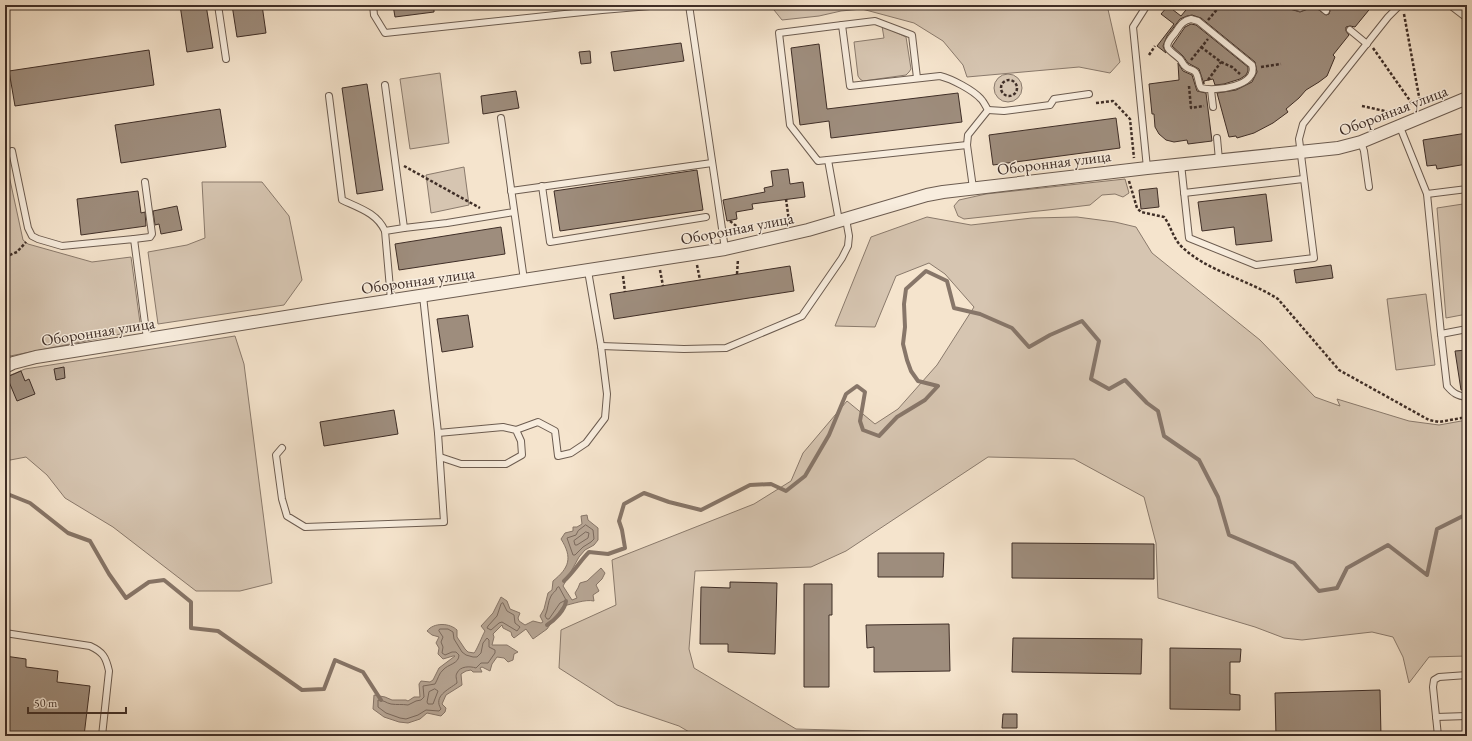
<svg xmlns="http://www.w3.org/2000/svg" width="1472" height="741" viewBox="0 0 1472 741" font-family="'EB Garamond',serif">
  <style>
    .green { fill: #d6c5b1; stroke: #8a7a6c }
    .water { fill: #b7a695; stroke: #877669 }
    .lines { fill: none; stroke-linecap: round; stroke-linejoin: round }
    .shore { stroke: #7b6a5e; stroke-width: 1 }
    .stream { stroke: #877669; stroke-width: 4 }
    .building { fill: #9e8d7d; stroke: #3f2e27 }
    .service-casing { stroke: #6c5c50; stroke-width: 8 }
    .minor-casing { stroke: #6c5c50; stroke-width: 14 }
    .path { stroke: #3f2e27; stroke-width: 2.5; stroke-dasharray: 3 2; stroke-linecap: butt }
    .service { stroke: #f8edde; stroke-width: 6 }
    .minor { stroke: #f8edde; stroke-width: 12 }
    .labels { text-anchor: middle; stroke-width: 3; stroke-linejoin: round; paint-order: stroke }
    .street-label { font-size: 16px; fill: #3f2e27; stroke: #f8edde }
  </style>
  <rect width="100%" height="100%" fill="#f5e4cd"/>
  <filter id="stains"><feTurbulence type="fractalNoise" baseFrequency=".005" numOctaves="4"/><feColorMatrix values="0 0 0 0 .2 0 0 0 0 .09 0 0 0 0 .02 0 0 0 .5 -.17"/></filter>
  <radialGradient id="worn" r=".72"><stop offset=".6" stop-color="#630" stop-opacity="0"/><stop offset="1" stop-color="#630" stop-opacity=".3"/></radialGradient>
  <!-- green -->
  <g class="green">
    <path d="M770 5H1107L1120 62 1110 73 1079 67 967 77 963 65 943 41 914 23 862 9 841 11 819 16 782 20Z"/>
    <path d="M882 26 906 37 911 69 909 72 906 75 863 81 860 79 858 76 854 42 884 38Z"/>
    <path d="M440 73 449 143 410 149 400 79Z"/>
    <circle cx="1008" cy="88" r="14"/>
    <path d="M5 157 23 240 28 244 92 262 131 257 141 330 5 357Z"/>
    <path d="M464 167 469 205 431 213 426 175Z"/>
    <path d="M1125 179 1129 193 1123 197 1115 194 1102 195 1090 205 1048 210 964 219 958 216 954 206 959 200 986 194Z"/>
    <path d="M202 182H262L289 216 302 280 284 305 158 324 148 252 187 245 205 238Z"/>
    <path d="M1463 204 1467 231V314L1446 318 1437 208Z"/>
    <path d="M927 217 971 225 1032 218 1077 217 1115 222 1136 227 1152 253 1260 340 1315 397 1340 406 1337 399 1409 421 1439 425 1467 420V656L1429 657 1409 683 1403 657 1393 637 1372 632 1302 640 1284 638 1255 627 1158 598 1156 543 1144 497 1074 459 988 457 846 551 811 567 695 571 689 649 694 668 796 729 909 732V736H696L679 726 617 705 559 668 561 630 616 605 612 560 754 504 791 481 803 453 847 401 875 424 898 409 937 365 974 307 945 274 929 263 896 276 875 327 835 326 871 237Z"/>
    <path d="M1426 294 1435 365 1396 370 1387 299Z"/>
    <path d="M235 336 244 364 272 583 240 591H196L113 527 65 498 47 475 26 457 5 461 6 377 25 369Z"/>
  </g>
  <!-- water -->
  <path class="water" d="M587 515 588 520 598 528V540L594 545 585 550 579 557 563 586 572 600 577 598 575 593 578 588 580 583 587 581 601 568 605 573 602 579 596 585 599 591 593 595 594 601C585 599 573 604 563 606L547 629 533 639 526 629 514 638 512 636 511 632 503 628 502 625 493 634 494 637 492 645H507L518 652 514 654 513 660 508 662 504 658 497 657 492 664 490 671 482 667 480 668 482 672H473L471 670 466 671 461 674 462 685 446 695 442 704 446 708 445 712 441 716 427 713 420 719 408 723 399 722 384 717 373 709 374 695 385 697 392 700H406L408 701 414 697H420L419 684 421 681 430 682 433 680 439 668 455 656H453L443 659 438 654 439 648 436 643 439 637 432 635 427 631C434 622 450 623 457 630V637L465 649 468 652 474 653C477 650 482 636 485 631L481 626 493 613 501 597 507 601 510 609 520 613 518 618 519 621 525 625 533 621 541 623 543 622 540 616 544 609 548 593 552 590 553 581C569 568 573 558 561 539L565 533 573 531V527H577L582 524 581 516Z"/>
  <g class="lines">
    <!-- shore -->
    <g class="shore">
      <path d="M586 525 593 530 594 539 591 542 583 547 575 555H573L567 538 576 535 578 531Z"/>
      <path d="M586 532 589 533 588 538 577 545H575L574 541Z"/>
      <path d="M559 587 566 600 560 603 549 619H547L545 616C548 610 548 601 551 596 553 592 556 592 557 588Z"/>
      <path d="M503 603 507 611 514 615 515 623 520 627 517 631 502 622 499 623 491 630 487 628 488 626 497 616 501 604Z"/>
      <path d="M440 629H448L453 632 454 639 462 652 466 655 473 657H477L481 653 483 643 487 638 489 640V647L495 650V653L488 663H481L476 668C470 666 460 666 457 673 455 676 457 680 457 683 448 690 433 696 441 709L439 711 426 710 418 715 406 719 400 718 386 713 378 707V700C384 700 386 703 391 704 397 705 402 704 408 705L416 701 421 700 424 697 423 686 435 684C438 679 439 673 443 670 448 664 459 664 459 655L456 652H452L445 655 442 653 443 647 441 642 443 637 439 631Z"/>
      <path d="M435 689 438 691 433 704H428L427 702 429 692Z"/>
    </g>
    <!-- stream -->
    <g class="stream">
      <path d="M5 493 30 503 68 533 90 541 109 574 126 598 149 582 164 580 191 602V628L218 631 302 690 324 689 335 660 363 672 381 700"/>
      <path d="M564 581C574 572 580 561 589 552L608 554 625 548 622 530 619 521 624 504 644 493 669 502 701 510 750 485 771 484 786 491 805 476 829 435 846 394 857 386 865 392 860 421 863 430 879 436 897 417 925 400 938 386 918 381 911 371 907 360 903 344 905 327 904 304 906 289 926 271 947 281 954 308 980 314 1012 328 1029 347 1050 335 1082 321 1099 341 1091 379 1109 389 1125 380 1147 403 1158 411 1164 436 1199 460 1218 497 1229 535 1294 563 1319 591 1337 588 1347 568 1388 545 1427 575 1437 529 1467 514"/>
      <path d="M547 625C555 620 565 610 566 601"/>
    </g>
  </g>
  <!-- building -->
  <g class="building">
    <path d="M180 5H206L213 48 187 52Z"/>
    <path d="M232 5H262L266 33 237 37Z"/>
    <path d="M393 5H434V12L395 17Z"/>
    <path d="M1190 5H1288L1290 9 1300 12 1308 9 1310 5H1315L1316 8 1326 15 1329 14 1330 11 1329 8 1326 5H1373L1355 27 1350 26 1346 27V31L1349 35 1333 55 1335 57 1327 76 1319 82 1306 90 1299 98 1286 109 1288 112 1273 123 1254 133 1237 138 1236 136 1229 137 1217 93 1236 90 1252 82 1257 72 1255 62 1201 18 1192 15 1187 16 1180 19 1167 36 1163 46 1166 53 1157 46 1174 24 1161 14 1168 6 1181 16Z"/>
    <path d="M1191 24 1196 25 1248 67V71L1246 75 1240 79 1224 84 1215 85 1213 79 1204 81V84L1199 69 1188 63 1183 56 1172 46 1185 27Z"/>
    <path d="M681 43 684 61 614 71 611 52Z"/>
    <path d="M819 44 827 109 958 93 962 122 831 138 829 121 800 125 791 48Z"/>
    <path d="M149 50 154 85 15 106 9 71Z"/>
    <path d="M590 51 591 63 581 64 579 52Z"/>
    <path d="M1178 63 1183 71 1192 75 1197 91 1206 93 1212 141 1188 144 1187 140 1174 142 1166 140 1159 134 1155 127 1154 114H1152L1149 84 1179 80Z"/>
    <path d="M367 84 383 190 357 194 342 88Z"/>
    <path d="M516 91 519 108 483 114 481 96Z"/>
    <path d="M220 109 226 147 121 163 115 125Z"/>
    <path d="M1116 118 1120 148 993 165 989 135Z"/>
    <path d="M1467 133V164L1437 169 1436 165 1427 166 1423 140Z"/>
    <path d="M788 169 790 184 803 182 805 197 752 204 753 209 736 212 737 219 727 221 723 200 765 192 764 188 773 186 771 171Z"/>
    <path d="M697 170 703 210 560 231 554 191Z"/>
    <path d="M1157 188 1159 207 1141 209 1139 190Z"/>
    <path d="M138 191 141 213 145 212 146 226 81 235 77 199Z"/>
    <path d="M1266 194 1272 241 1236 245 1234 227 1202 231 1198 202Z"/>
    <path d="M177 206 182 230 161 234 159 224 155 225 153 211Z"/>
    <path d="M501 227 505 254 399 270 395 244Z"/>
    <path d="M1331 265 1333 278 1296 283 1294 270Z"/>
    <path d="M790 266 794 291 614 319 610 294Z"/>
    <path d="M468 315 473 347 442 352 437 319Z"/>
    <path d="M1467 350V389L1461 390 1455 351Z"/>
    <path d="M64 367 65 378 56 380 54 369Z"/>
    <path d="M21 371 25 381 29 379 35 394 17 401 7 377Z"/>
    <path d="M394 410 398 434 324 446 320 422Z"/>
    <path d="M1012 543 1154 544V579L1012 578Z"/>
    <path d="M878 553H944L943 577H878Z"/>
    <path d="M730 582 777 583 775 654 728 652V644H700L701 587 730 588Z"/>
    <path d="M804 584H832V615H829V687H804Z"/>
    <path d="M949 624 950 671 874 672V647L867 648 866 625Z"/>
    <path d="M1013 638 1142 639 1141 674 1012 672Z"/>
    <path d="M1170 648 1241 649 1240 662H1230V694L1240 695V710L1170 709Z"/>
    <path d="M5 656 26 659V667L58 671 57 682 90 686 84 736H5Z"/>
    <path d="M1380 690 1381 736H1276L1275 693Z"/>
    <path d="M1003 714H1017V728H1002Z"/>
  </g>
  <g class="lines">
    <defs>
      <g id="service">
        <path d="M218 5 226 59"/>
        <path d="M373 5 374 15 385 33 602 10 662 5"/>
        <path d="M689 5 725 249"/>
        <path d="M1292 5 1300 8 1306 5"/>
        <path d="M1319 5 1326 11"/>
        <path d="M1450 5 1467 18"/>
        <path d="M1191 19 1198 21 1252 65C1259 86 1215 92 1201 88 1198 84 1199 78 1196 73 1194 69 1189 70 1186 67 1183 65 1182 61 1180 59 1168 48 1161 49 1175 33 1180 26 1182 21 1191 19Z"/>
        <path d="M842 25 875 21 912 35 917 78"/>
        <path d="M1350 30 1367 44"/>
        <path d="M385 85 404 228 385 231 391 300"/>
        <path d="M1211 90 1213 107"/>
        <path d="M329 96 342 200C359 208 377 213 385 231"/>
        <path d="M988 110 1004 111 1050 105 1054 99 1089 94"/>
        <path d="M501 118 524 280"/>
        <path d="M1400 127 1427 194 1467 189"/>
        <path d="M1217 138 1219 160"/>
        <path d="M1361 142 1364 151 1369 187"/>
        <path d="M967 145 818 161 790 125 779 33 842 25 850 86 940 76C952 79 973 90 981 99 984 102 986 107 988 110"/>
        <path d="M12 151 28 228 32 236 38 239 62 246 134 239 147 339"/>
        <path d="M828 160 839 221"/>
        <path d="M1181 164 1189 238 1256 265 1314 258 1299 139 1303 124 1388 17 1400 5"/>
        <path d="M1147 168 1133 27 1147 5"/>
        <path d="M542 186 550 242 706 217"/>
        <path d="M973 188 967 145 968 135 988 110"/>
        <path d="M511 191 712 163"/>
        <path d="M1184 193 1303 179"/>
        <path d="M1427 194 1441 334 1447 386C1453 393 1457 396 1467 397"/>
        <path d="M404 228 447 223 514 212"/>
        <path d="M134 239 150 237 152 234 145 182"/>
        <path d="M1441 334 1467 329"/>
        <path d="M601 346 684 349 726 348 802 316 842 258 848 246 849 236 846 219"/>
        <path d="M516 430 538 422 555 431 558 456 571 453 586 443 605 418 607 394 601 346 588 271"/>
        <path d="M438 433 503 427 516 430 521 441 522 455 506 464H461L440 457"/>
        <path d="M282 448 276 455 282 499 287 516 305 527 444 522 438 433 423 296"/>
        <path d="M5 633 90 646C103 652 106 657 109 671L102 736"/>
        <path d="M1436 717 1467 716"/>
        <path d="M1438 736 1433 687 1434 680 1439 677 1467 675"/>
      </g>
      <path id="minor" d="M5 367 13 363 36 357 335 309 725 249 808 230 927 195 943 192 1147 168 1338 148 1361 142 1467 98"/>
    </defs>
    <!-- service casing -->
    <use href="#service" class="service-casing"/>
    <!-- minor casing -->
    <use href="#minor" class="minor-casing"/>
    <!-- path -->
    <g class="path">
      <path d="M1186 6 1187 5"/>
      <path d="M1404 14 1420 102"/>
      <path d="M1208 20 1220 6 1219 5"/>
      <path d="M1201 47 1221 62 1232 67 1240 74"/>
      <path d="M1373 48 1413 105"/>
      <path d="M1149 55 1155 46"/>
      <path d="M1191 60 1208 39"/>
      <path d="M1261 67 1281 64"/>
      <circle cx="1009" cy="88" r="8"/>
      <path d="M1208 80 1221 62"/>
      <path d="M1189 86 1191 108 1204 106"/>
      <path d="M1096 103 1113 101 1130 119 1134 158"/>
      <path d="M1362 106 1394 113"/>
      <path d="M404 166 480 208"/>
      <path d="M1129 181 1137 208 1141 212 1164 217C1171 226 1173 238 1181 246 1206 271 1249 280 1278 299L1339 370 1429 420 1439 422 1467 417"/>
      <path d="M786 199 789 221"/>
      <path d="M730 221 740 229"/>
      <path d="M5 257 17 252 26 242"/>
      <path d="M697 265 700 280"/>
      <path d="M660 270 663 286"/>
      <path d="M737 274 738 259"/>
      <path d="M623 276 625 292"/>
    </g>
    <!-- service -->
    <use href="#service" class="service"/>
    <!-- minor -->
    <use href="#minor" class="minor"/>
  </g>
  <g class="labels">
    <!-- street labels -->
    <g class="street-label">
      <text transform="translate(1393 110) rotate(-21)" y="6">Оборонная улица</text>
      <text transform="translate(1054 162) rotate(-7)" y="6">Оборонная улица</text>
      <text transform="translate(737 228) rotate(-11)" y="6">Оборонная улица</text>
      <text transform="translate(418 280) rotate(-8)" y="6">Оборонная улица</text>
      <text transform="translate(98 331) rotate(-9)" y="6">Оборонная улица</text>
    </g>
  </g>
  <!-- margin -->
  <rect width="1472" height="741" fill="none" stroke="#f5e4cd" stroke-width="20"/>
  <rect x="6" y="6" width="1460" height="729" fill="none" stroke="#3f2e27" stroke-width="2"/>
  <rect x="10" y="10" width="1452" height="721" fill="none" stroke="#3f2e27"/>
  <!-- scale -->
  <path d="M28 707v6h98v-6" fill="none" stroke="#3f2e27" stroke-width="2"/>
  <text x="34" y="707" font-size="12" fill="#3f2e27" stroke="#f8edde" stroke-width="3" paint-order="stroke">50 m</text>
  <rect width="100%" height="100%" filter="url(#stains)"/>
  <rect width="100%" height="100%" fill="url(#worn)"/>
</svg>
